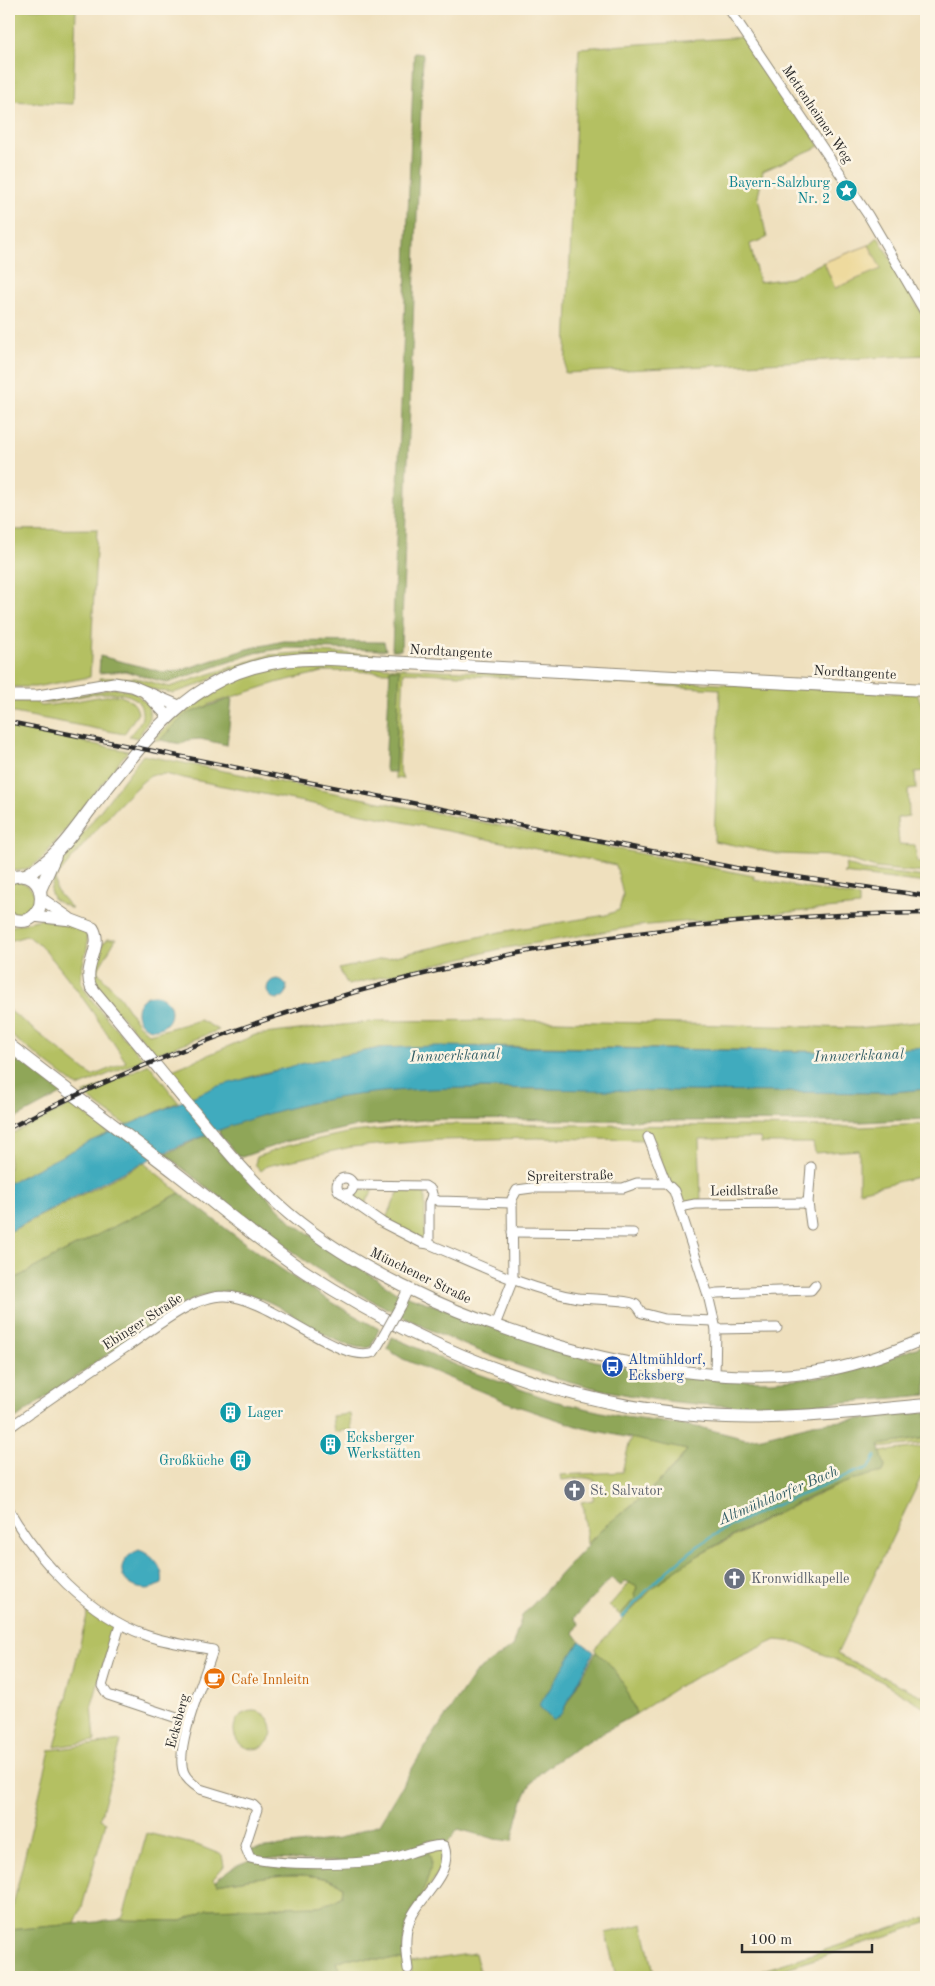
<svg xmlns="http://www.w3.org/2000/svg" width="935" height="1986" viewBox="0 0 935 1986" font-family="'Old Standard TT',serif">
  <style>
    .green { fill: #b4c062; stroke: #707646 }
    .forest { fill: #8fa658; stroke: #5d6842 }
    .sand { fill: #eeda9e; stroke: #8c8264 }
    .water { fill: #3fabbe; stroke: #356b74 }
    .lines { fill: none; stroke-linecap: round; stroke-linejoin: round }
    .stream { stroke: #3fabbe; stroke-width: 2.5 }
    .minor-casing { stroke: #8d8674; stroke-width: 11 }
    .tertiary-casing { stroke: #8d8674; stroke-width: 13 }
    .secondary-casing { stroke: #8d8674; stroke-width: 14 }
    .minor { stroke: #fff; stroke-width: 9 }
    .tertiary { stroke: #fff; stroke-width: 11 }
    .secondary { stroke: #fff; stroke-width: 12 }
    .rail-casing { stroke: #2b2b2b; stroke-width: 4.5 }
    .rail { stroke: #fcf5e5; stroke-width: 2.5; stroke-dasharray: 8; stroke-linecap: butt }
    .minor-bridge-casing { stroke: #8d8674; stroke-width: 11; stroke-linecap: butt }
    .minor-bridge { stroke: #fff; stroke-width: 9 }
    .labels { text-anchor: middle; stroke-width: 5; stroke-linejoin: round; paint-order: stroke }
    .street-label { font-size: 14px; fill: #2b2b2b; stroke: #fcf5e5 }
    .culture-label { font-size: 14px; fill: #0d838f; stroke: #fcf5e5; text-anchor: end }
    .transit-label { font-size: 14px; fill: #164399; stroke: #fcf5e5; text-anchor: start }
    .worship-label { font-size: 14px; fill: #5b616d; stroke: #fcf5e5; text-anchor: start }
    .food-label { font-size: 14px; fill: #c56008; stroke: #fcf5e5; text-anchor: start }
    .water-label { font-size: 15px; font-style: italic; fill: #335e66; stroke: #fcf5e5 }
  </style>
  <rect width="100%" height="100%" fill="#fcf5e5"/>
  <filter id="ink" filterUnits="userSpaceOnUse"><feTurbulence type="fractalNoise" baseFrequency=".02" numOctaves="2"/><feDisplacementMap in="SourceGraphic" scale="10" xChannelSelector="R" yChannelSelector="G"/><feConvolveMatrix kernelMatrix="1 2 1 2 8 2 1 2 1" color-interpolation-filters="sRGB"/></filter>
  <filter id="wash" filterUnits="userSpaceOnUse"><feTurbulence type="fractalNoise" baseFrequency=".0096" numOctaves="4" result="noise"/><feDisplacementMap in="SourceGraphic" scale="20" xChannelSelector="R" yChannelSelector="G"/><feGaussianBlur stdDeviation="1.12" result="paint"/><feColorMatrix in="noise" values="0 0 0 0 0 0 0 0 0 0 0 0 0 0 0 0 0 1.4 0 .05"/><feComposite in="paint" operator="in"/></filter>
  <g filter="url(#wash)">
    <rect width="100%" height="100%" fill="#efe0be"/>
    <!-- green -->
    <g class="green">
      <path d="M9 9H76L73 104 9 101Z"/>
      <path d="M746 37 820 146 763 171 758 197 767 238 750 244 759 282 791 278 824 262 835 288 880 269 869 245 878 237 926 321V355L565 373 579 48Z"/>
      <path d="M97 529 90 677 35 687H9V530Z"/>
      <path d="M313 652 387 655 386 657 229 670 196 686 173 693 100 680 99 678H136L169 687 269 655Z"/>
      <path d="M302 663 917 694 926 714V771L915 772 916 789 908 790 909 816 897 818 899 844 915 845 917 862H926V873L876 868 835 856 778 854 714 841 720 689 404 672 399 770 403 779 395 778 399 670 390 669V672L327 671 279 682 210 704 172 727 160 740H154L188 705 234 678Z"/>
      <path d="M115 688 134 692 148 705 150 718 138 738 129 736C133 731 138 726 141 720 143 716 142 709 140 705 129 681 67 700 47 703L43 702Z"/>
      <path d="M117 695C127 698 136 701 138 713L124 734 9 712V701L34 700 40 706C66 705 91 696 117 695Z"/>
      <path d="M9 727 128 751 42 859C31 867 23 873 9 870Z"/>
      <path d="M143 755 754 876V879L859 897V906L638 926 500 949 348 985 339 969 500 932 606 915 619 910 623 895 616 865 164 774C161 775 156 774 153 775 137 779 69 862 55 879L56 890 72 909 54 900 50 891 54 878 53 872Z"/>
      <path d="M845 864 863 870 926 877V883L843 873 846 870Z"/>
      <path d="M18 881C38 886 43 910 25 914 20 916 14 913 9 912V884Z"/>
      <path d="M41 919 82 929C97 944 76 965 82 984 88 1000 130 1044 144 1059L78 1087 9 1034V1010L92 1076 126 1062C111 1039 48 942 26 936L9 941V927Z"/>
      <path d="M108 939H116L97 971 120 997 138 1024 149 1034 200 1020 219 1030 156 1054 111 1005 93 978C95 965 96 946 108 939Z"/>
      <path d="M512 1020 858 1028 926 1021V1047L853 1052 492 1046 380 1048 258 1074 190 1098 168 1072 255 1035 378 1021Z"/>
      <path d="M149 1064 178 1102 127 1126 83 1094Z"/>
      <path d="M73 1104 109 1133 9 1183V1135Z"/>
      <path d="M434 1124 861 1127 926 1124V1175L859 1191V1150L815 1153 813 1143H761L760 1138 699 1139 701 1201H685L680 1199 677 1188 668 1181 654 1140 538 1138 439 1140 351 1147 267 1166 261 1171 255 1164 257 1157 286 1146 352 1132Z"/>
      <path d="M144 1163 180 1193 54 1257 9 1282V1232Z"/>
      <path d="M400 1189 421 1190 425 1193V1239H421L385 1220Z"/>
      <path d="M358 1190H373L363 1207 352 1197Z"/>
      <path d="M350 1414 352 1433H348L347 1430 334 1432 332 1416Z"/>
      <path d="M631 1437 687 1450C660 1488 619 1511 587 1544L584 1509 581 1502 593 1500 595 1481C586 1475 573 1479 562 1480L561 1475 622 1472Z"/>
      <path d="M926 1438V1443L879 1448V1445Z"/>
      <path d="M926 1446V1467L837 1654 926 1698V1708L881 1681 797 1642 776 1640 682 1684 636 1714C629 1692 615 1666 596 1652L595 1648 653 1588 686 1562 784 1510 857 1477 883 1472 885 1467 880 1452Z"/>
      <path d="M630 1582 637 1587 634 1595 636 1597 620 1615 609 1606Z"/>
      <path d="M89 1607 115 1624 92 1705 95 1741 55 1747Z"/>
      <circle cx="253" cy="1730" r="19"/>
      <path d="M121 1741 100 1819 106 1822 82 1907 75 1924 10 1930 9 1922 50 1750Z"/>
      <path d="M147 1833 197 1845 222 1855 224 1866 213 1879 217 1884C249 1879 317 1865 343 1887L342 1896 335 1901 319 1906 208 1909 182 1921 118 1920 123 1917Z"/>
      <path d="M440 1848C450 1864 425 1891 417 1905L430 1865 427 1851Z"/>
      <path d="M926 1917V1923L759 1977H742Z"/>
      <path d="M643 1924 655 1977H616L606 1933Z"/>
      <path d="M475 1953 481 1977H413L410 1963Z"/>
      <path d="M348 1958 403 1960 407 1977H347L340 1972 336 1962Z"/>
    </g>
    <!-- forest -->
    <g class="forest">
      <path d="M414 53 423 54 401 650H392Z"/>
      <path d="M284 641 384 642 386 650 286 648 255 653 168 683 125 671 99 673 100 656 163 672 179 671 247 649Z"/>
      <path d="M390 669 400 670 395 772H387L385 769Z"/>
      <path d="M232 698 227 745 200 739 188 740 181 744 160 740 186 714Z"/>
      <path d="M9 1051 63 1093 9 1122Z"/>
      <path d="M475 1088 881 1093 926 1089V1119L861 1122 434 1119 351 1127 285 1142 242 1157 238 1156 219 1134 220 1129C278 1107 341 1094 403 1089 427 1087 451 1088 475 1088Z"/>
      <path d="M207 1135 293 1223 396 1292 595 1361 641 1370 721 1380 772 1381 831 1376 874 1364 926 1344V1395C854 1402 783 1408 711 1405 568 1397 434 1340 314 1267 299 1257 285 1246 270 1235 234 1209 199 1182 165 1154Z"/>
      <path d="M180 1193C243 1243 307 1291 379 1329L371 1347C346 1353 301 1320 279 1307 259 1296 236 1289 214 1293 184 1299 159 1321 134 1337 92 1365 50 1393 9 1424V1282L54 1257Z"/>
      <path d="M392 1337 472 1372 554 1401 619 1416 703 1428 746 1439 762 1437 813 1424 926 1412V1438L879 1445 885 1467 883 1472C835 1482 790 1506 746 1529 714 1546 681 1563 653 1588 643 1597 634 1608 624 1618L620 1615 636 1597 634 1595 637 1587 626 1581 621 1586 611 1578 574 1618 579 1624 574 1633 580 1641 539 1706 553 1721 561 1714 596 1652C617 1667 628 1690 636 1714 614 1727 544 1763 532 1782 521 1799 517 1821 512 1841L495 1839 458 1829 447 1844 429 1840C379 1870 311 1860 255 1858L249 1850 339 1839 379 1824 425 1747 475 1673 512 1647 522 1616 604 1527 650 1491 677 1464 687 1450 583 1428 514 1405 403 1359 387 1349Z"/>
      <path d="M427 1851C442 1866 410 1911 406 1928 403 1938 404 1950 403 1960L348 1958 336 1962 340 1972 347 1977H9V1930L118 1920 182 1921 208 1909 319 1906 335 1901 342 1896 343 1887C317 1865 248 1879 217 1884L215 1881 235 1866 250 1860 317 1865Z"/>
    </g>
    <!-- sand -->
    <path class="sand" d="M869 245 881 269 835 288 824 262Z"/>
    <!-- water -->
    <g class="water">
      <circle cx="277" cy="989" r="10"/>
      <circle cx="154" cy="1012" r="17"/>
      <path d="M436 1046 853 1052 926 1047V1089L881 1093C784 1092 688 1091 591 1090 488 1088 386 1082 285 1109 188 1134 97 1185 9 1232V1183L91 1141 215 1087 300 1064 380 1048Z"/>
      <path d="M139 1550C154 1555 165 1570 162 1584 157 1586 151 1589 147 1589 120 1589 111 1561 139 1550Z"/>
      <path d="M580 1641 594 1652 561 1714 553 1721 539 1706Z"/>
    </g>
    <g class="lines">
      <!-- stream -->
      <path class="stream" d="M622 1618C649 1586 683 1554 719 1532 761 1508 811 1493 855 1472L869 1468 876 1456"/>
    </g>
  </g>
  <g filter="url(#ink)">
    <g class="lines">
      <defs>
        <g id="minor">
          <path d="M729 9 868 215 926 314"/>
          <path d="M648 1137 666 1183 674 1191 708 1295 716 1329 715 1374"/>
          <path d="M811 1167 808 1203 811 1225"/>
          <circle cx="345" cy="1186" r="8"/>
          <path d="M353 1185 425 1186 431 1190 433 1198 438 1201 512 1203"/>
          <path d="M346 1194 347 1198 383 1223 422 1243 429 1244"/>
          <path d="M432 1195 429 1204V1244C477 1264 526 1289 578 1298 588 1299 630 1300 635 1304 638 1306 640 1310 642 1313L665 1319 713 1321"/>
          <path d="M680 1209 685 1206 695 1204 808 1203"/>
          <path d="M512 1232 633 1233"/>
          <path d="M708 1295 717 1293 811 1290 815 1285"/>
          <path d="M400 1306 408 1289"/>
          <path d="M495 1325 513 1279 512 1199 517 1190 532 1188H623L637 1183H666"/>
          <path d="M716 1329 777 1328"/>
          <path d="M9 1428C47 1400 86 1374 125 1348 151 1331 191 1296 224 1296 268 1295 340 1366 374 1352L384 1335"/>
          <path d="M9 1510C39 1562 88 1614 145 1635 167 1643 190 1645 213 1650 205 1677 173 1749 184 1773 187 1780 194 1785 200 1789L253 1805 257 1809 245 1846 250 1858C281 1866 361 1865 393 1858 404 1856 436 1842 444 1846 455 1875 414 1900 408 1926 404 1939 406 1955 408 1969"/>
          <path d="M120 1625 102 1686 108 1695 189 1722"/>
        </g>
        <g id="tertiary">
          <path d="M145 692 168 716"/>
          <path d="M9 696H38L114 683 132 686 179 706"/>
          <path d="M42 899 69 918"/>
          <path d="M33 916 72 920 93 928C104 946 82 967 91 987 125 1027 158 1068 191 1108 222 1145 252 1182 288 1213 411 1317 669 1400 828 1370 862 1364 895 1351 926 1338"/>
        </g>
        <g id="secondary">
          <path d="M24 876C56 859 71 835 92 807 162 718 207 655 330 659L926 690"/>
          <path d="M9 878C52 861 51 936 9 918"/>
          <path d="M40 890 55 856"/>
          <path d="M9 1045C64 1088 120 1130 176 1173 220 1207 261 1243 307 1273 428 1351 562 1405 705 1416 779 1421 853 1412 926 1405"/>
        </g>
      </defs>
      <!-- minor casing -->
      <use href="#minor" class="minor-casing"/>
      <!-- tertiary casing -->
      <use href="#tertiary" class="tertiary-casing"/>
      <!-- secondary casing -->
      <use href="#secondary" class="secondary-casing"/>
      <!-- minor -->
      <use href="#minor" class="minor"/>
      <!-- tertiary -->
      <use href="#tertiary" class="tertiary"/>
      <!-- secondary -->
      <use href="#secondary" class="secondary"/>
      <defs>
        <g id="rail">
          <path d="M9 722 736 868 926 896"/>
          <path d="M9 1128C294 982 607 915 926 913"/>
        </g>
      </defs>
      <!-- rail casing -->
      <use href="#rail" class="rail-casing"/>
      <!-- rail -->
      <use href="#rail" class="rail"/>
      <defs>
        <path id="minor-bridge" d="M384 1335 400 1306"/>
      </defs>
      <!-- minor-bridge casing -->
      <use href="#minor-bridge" class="minor-bridge-casing"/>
      <!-- minor-bridge -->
      <use href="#minor-bridge" class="minor-bridge"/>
    </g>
  </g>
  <!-- icons -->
  <defs>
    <symbol id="sight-disc" viewBox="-11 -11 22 22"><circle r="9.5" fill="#0f9aa8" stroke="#fcf5e5"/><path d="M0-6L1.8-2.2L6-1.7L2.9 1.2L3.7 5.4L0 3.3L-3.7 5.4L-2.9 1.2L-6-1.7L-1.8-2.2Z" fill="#fff"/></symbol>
    <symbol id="bus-disc" viewBox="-11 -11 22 22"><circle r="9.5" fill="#1a4fb4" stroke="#fcf5e5"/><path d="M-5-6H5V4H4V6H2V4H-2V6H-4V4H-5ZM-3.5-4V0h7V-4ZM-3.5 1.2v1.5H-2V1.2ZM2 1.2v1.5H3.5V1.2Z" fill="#fff"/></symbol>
    <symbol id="building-disc" viewBox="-11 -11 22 22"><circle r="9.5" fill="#0f9aa8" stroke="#fcf5e5"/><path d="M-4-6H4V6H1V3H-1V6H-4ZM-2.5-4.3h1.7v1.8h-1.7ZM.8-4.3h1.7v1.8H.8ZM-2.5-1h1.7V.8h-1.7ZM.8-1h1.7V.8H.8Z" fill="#fff"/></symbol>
    <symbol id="church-disc" viewBox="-11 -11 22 22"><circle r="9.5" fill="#6b7280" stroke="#fcf5e5"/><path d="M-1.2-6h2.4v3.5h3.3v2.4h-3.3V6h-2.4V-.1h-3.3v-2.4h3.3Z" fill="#fff"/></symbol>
    <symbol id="cafe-disc" viewBox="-11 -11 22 22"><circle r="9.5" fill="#e8710a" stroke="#fcf5e5"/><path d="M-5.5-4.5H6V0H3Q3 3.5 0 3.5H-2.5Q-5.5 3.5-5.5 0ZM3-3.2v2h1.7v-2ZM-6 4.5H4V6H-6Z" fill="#fff"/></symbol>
  </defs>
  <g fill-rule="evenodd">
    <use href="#sight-disc" x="834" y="178" width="25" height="25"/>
    <use href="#bus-disc" x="600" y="1354" width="25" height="25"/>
    <use href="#building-disc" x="218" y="1400" width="25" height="25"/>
    <use href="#building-disc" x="318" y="1432" width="25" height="25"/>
    <use href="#building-disc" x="228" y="1448" width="25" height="25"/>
    <use href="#church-disc" x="562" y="1478" width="25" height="25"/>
    <use href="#church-disc" x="722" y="1566" width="25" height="25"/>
    <use href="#cafe-disc" x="202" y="1666" width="25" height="25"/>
  </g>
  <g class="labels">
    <!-- street labels -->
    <g class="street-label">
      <text transform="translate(818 114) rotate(56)" y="5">Mettenheimer Weg</text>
      <text transform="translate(451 651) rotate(3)" y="5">Nordtangente</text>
      <text transform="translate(855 672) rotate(3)" y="5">Nordtangente</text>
      <text transform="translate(570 1175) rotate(-1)" y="5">Spreiterstraße</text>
      <text transform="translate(744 1190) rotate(-1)" y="5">Leidlstraße</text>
      <text transform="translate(421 1275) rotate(26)" y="5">Münchener Straße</text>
      <text transform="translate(142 1321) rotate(-33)" y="5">Ebinger Straße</text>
      <text transform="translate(177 1721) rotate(-75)" y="5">Ecksberg</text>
    </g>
    <!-- culture labels -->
    <g class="culture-label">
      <text x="830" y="187">Bayern-Salzburg<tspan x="830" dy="16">Nr. 2</tspan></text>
      <text x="247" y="1417" text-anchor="start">Lager</text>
      <text x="346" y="1442" text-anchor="start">Ecksberger<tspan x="346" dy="16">Werkstätten</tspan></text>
      <text x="224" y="1465">Großküche</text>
    </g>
    <!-- transit labels -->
    <g class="transit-label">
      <text x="628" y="1364">Altmühldorf,<tspan x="628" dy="16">Ecksberg</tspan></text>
    </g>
    <!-- worship labels -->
    <g class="worship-label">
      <text x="590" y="1495">St. Salvator</text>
      <text x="751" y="1583">Kronwidlkapelle</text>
    </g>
    <!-- food labels -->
    <g class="food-label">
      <text x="231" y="1684">Cafe Innleitn</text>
    </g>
    <!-- water labels -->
    <g class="water-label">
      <text transform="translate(455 1055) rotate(-2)" y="5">Innwerkkanal</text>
      <text transform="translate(859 1055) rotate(-2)" y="5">Innwerkkanal</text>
      <text transform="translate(778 1495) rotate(-23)" y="5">Altmühldorfer Bach</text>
    </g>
  </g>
  <!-- margin -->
  <rect width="935" height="1986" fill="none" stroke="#fcf5e5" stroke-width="30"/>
  <!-- scale -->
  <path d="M742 1944v8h130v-8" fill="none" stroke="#2b2b2b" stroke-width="2.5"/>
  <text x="750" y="1944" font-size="15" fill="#2b2b2b" stroke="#fcf5e5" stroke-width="4" paint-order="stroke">100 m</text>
</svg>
